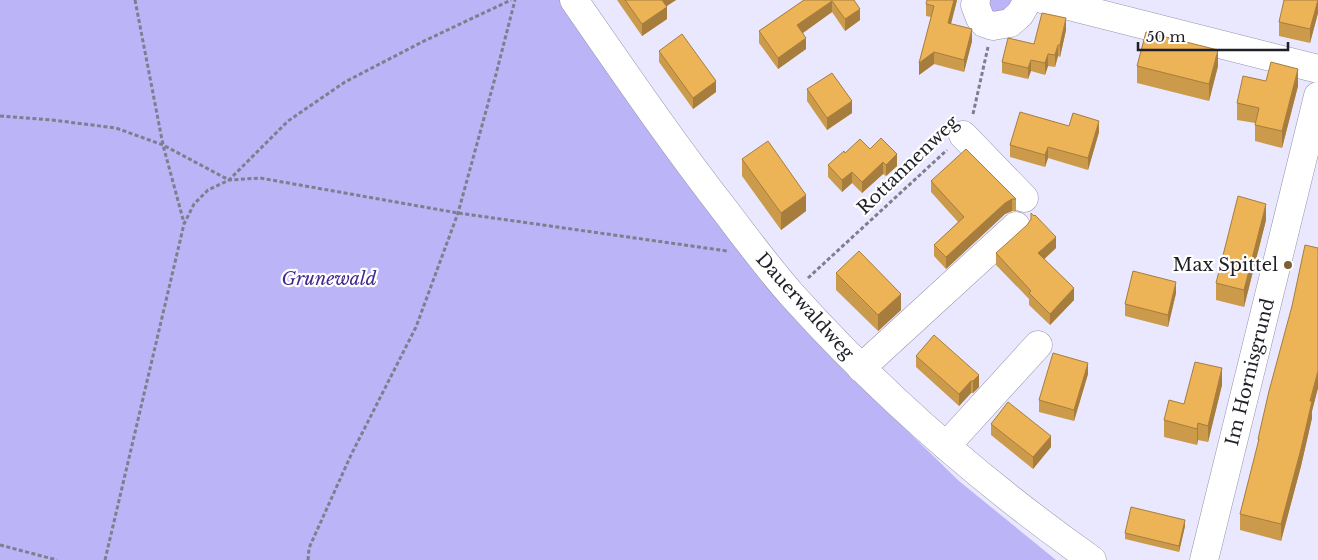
<svg xmlns="http://www.w3.org/2000/svg" width="1318" height="560" viewBox="0 0 1318 560" font-family="'Libre Baskerville',serif">
  <style>
    .green { fill: #bbb4f7 }
    .lines { fill: none; stroke-linecap: round; stroke-linejoin: round }
    .minor-casing { stroke: #9493a7; stroke-width: 29 }
    .path { stroke: #7e7e8d; stroke-width: 3; stroke-dasharray: 4 2.5; stroke-linecap: butt }
    .minor { stroke: #fff; stroke-width: 28 }
    .wall { fill: #cc9a4b }
    .shaded-wall { fill: #a67d3d }
    .building { fill: #edb357; stroke: #a67d3d }
    .poi-dot { fill: #7d6033; stroke: #fff; stroke-width: 2 }
    .labels { text-anchor: middle; stroke-width: 4.5; stroke-linejoin: round; paint-order: stroke }
    .street-label { font-size: 18px; fill: #1f1f27; stroke: #fff }
    .poi-label { font-size: 18px; fill: #1f1f27; stroke: #fff; text-anchor: end }
    .park-label { font-size: 18px; font-style: italic; fill: #43288d; stroke: #fff }
  </style>
  <rect width="100%" height="100%" fill="#e9e8fe"/>
  <!-- green -->
  <g class="green">
    <path d="M0 0H563L853 378 959 481 1056 560H0Z"/>
    <path d="M988 0H1018L1016 10 990 14Z"/>
  </g>
  <g class="lines">
    <defs>
      <g id="minor">
        <path d="M574 0C624 72 673 144 727 213 748 241 769 269 792 295 881 394 983 483 1092 560"/>
        <path d="M976 0 975 5 980 18 984 23 993 26 1010 23 1020 14 1028 0"/>
        <path d="M1045 0 1318 69"/>
        <path d="M963 135 1024 198"/>
        <path d="M861 368 1016 226"/>
        <path d="M946 446 1038 345"/>
        <path d="M1204 560 1318 96"/>
      </g>
    </defs>
    <!-- minor casing -->
    <use href="#minor" class="minor-casing"/>
    <!-- path -->
    <g class="path">
      <path d="M135 0 163 145 184 223"/>
      <path d="M973 114 988 47"/>
      <path d="M0 116 52 120 116 128 163 145 229 180 288 121 345 82 422 42 511 0"/>
      <path d="M808 278 947 150"/>
      <path d="M0 545 57 560"/>
      <path d="M105 560 184 224 194 204 208 190 229 180 260 178 458 213 727 251"/>
      <path d="M308 560 309 548 351 455 416 327 458 213 495 78 515 0"/>
    </g>
    <!-- minor -->
    <use href="#minor" class="minor"/>
  </g>
  <!-- wall -->
  <g class="wall">
    <path d="M617 0H676L666 6 667 19 642 36Z"/>
    <path d="M804 0H854L860 20 845 31 832 12 803 33 806 49 778 69 759 43V31Z"/>
    <path d="M957 0 951 24 972 41 964 72 934 64 919 75 931 17 926 16V4Z"/>
    <path d="M1318 0V13L1310 43 1279 36V22Z"/>
    <path d="M1066 30 1060 57 1058 56 1055 67 1048 66 1045 75 1031 71 1028 79 1002 73V62L1034 44Z"/>
    <path d="M659 51 716 92 693 109 659 62Z"/>
    <path d="M1137 66H1218L1209 101 1137 83Z"/>
    <path d="M1298 86 1282 148 1255 141V123L1237 120V103Z"/>
    <path d="M807 89 852 113 827 130 807 101Z"/>
    <path d="M1069 126 1099 132 1088 170 1048 158 1045 167 1010 157V145Z"/>
    <path d="M870 149 897 166 886 176 883 174 862 193 852 183 842 192 828 177V165L845 153Z"/>
    <path d="M742 159 806 211 781 230 742 176Z"/>
    <path d="M931 181 1016 199V211H1012L1005 214 946 269 934 256V245L958 222 931 192Z"/>
    <path d="M1266 220 1244 307 1216 300V283Z"/>
    <path d="M1056 248 1044 259 1074 300 1050 325 1029 305V299L996 265V253Z"/>
    <path d="M1318 248V388L1312 411V418L1301 466 1281 541 1240 530V514L1258 445V439Z"/>
    <path d="M836 273 901 310 878 331 836 290Z"/>
    <path d="M1176 293 1168 327 1125 316V304Z"/>
    <path d="M934 335 979 387 973 393H971L959 406 916 367V356Z"/>
    <path d="M1088 374 1074 421 1039 412V400Z"/>
    <path d="M1222 385 1208 442 1198 440 1197 445 1164 437V420L1184 404Z"/>
    <path d="M991 424 1051 447 1033 469 991 435Z"/>
    <path d="M1185 526 1179 552 1125 539V533Z"/>
  </g>
  <!-- shaded-wall -->
  <g class="shaded-wall">
    <path d="M661 0H676L661 10Z"/>
    <path d="M954 0H957L948 35V23Z"/>
    <path d="M1318 0V13L1310 43V29Z"/>
    <path d="M832 1V12L797 37V25Z"/>
    <path d="M667 7V19L642 36V24Z"/>
    <path d="M860 9V20L845 31V19Z"/>
    <path d="M1066 18V30L1060 57V45Z"/>
    <path d="M972 29V41L964 72V60Z"/>
    <path d="M806 38V49L778 69V58Z"/>
    <path d="M1058 45V56L1055 67V55Z"/>
    <path d="M1218 50V66L1209 101V84Z"/>
    <path d="M934 52V64L919 75V63Z"/>
    <path d="M1048 54V66L1045 75V63Z"/>
    <path d="M1031 60V71L1028 79V68Z"/>
    <path d="M1298 69V86L1282 148V131Z"/>
    <path d="M716 81V92L693 109V98Z"/>
    <path d="M852 101V113L827 130V118Z"/>
    <path d="M1099 121V132L1088 170V158Z"/>
    <path d="M1048 147V158L1045 167V155Z"/>
    <path d="M897 154V166L886 176V165Z"/>
    <path d="M883 162V174L862 193V182Z"/>
    <path d="M852 172V183L842 192V180Z"/>
    <path d="M806 195V211L781 230V213Z"/>
    <path d="M1012 199V211L1005 214 946 269V257L1005 203Z"/>
    <path d="M1266 204V220L1244 307V290Z"/>
    <path d="M1056 237V248L1038 265V253Z"/>
    <path d="M1176 282V293L1168 327V315Z"/>
    <path d="M1074 288V300L1050 325V314Z"/>
    <path d="M901 294V310L878 331V315Z"/>
    <path d="M1088 363V374L1074 421V410Z"/>
    <path d="M1222 368V385L1208 442V426Z"/>
    <path d="M1318 371V388L1312 411V418L1301 466 1281 541V524Z"/>
    <path d="M979 375V387L973 393V381Z"/>
    <path d="M971 381V393L959 406V394Z"/>
    <path d="M1198 423V440L1197 445V429Z"/>
    <path d="M1051 436V447L1033 469V457Z"/>
    <path d="M1185 520V526L1179 552V546Z"/>
  </g>
  <!-- building -->
  <g class="building">
    <path d="M625 0H662L667 7 642 24Z"/>
    <path d="M804 0H854L860 9 845 19 832 1 797 25 806 38 778 58 759 31Z"/>
    <path d="M927 0H954L948 23 972 29 964 60 934 52 919 63 934 6 926 4Z"/>
    <path d="M1284 0H1318L1310 29 1279 22Z"/>
    <path d="M1042 13 1066 18 1060 45H1058L1055 55 1048 54 1045 63 1031 60 1028 68 1002 62 1008 38 1034 44Z"/>
    <path d="M1146 32 1218 50 1209 84 1137 66Z"/>
    <path d="M682 34 716 81 693 98 659 51Z"/>
    <path d="M1271 62 1298 69 1282 131 1255 125 1259 108 1237 103 1243 76 1266 81Z"/>
    <path d="M832 73 852 101 827 118 807 89Z"/>
    <path d="M1020 112 1069 126 1073 113 1099 121 1088 158 1048 147 1045 155 1010 145Z"/>
    <path d="M881 138 897 154 886 165 883 162 862 182 852 172 842 180 828 165 844 151 845 153 860 139 870 149Z"/>
    <path d="M768 141 806 195 781 213 742 159Z"/>
    <path d="M966 149 1016 199H1012L1005 203 946 257 934 245 964 217 931 181Z"/>
    <path d="M1238 196 1266 204 1244 290 1216 283Z"/>
    <path d="M1031 213 1034 216 1035 215 1056 237 1038 253 1074 288 1050 314 1029 293 1031 291 996 253 1027 225 1031 219Z"/>
    <path d="M1305 245 1318 248V371L1310 401H1312L1301 449 1281 524 1240 514 1259 439H1258L1269 391 1292 306Z"/>
    <path d="M859 251 901 294 878 315 836 273Z"/>
    <path d="M1133 271 1176 282 1168 315 1125 304Z"/>
    <path d="M934 335 979 375 973 381H971L959 394 916 356Z"/>
    <path d="M1053 353 1088 363 1074 410 1039 400Z"/>
    <path d="M1195 362 1222 368 1208 426 1198 423 1197 429 1164 420 1169 400 1184 404Z"/>
    <path d="M1008 402 1051 436 1033 457 991 424Z"/>
    <path d="M1131 507 1185 520 1179 546 1125 533Z"/>
  </g>
  <!-- markers -->
  <circle class="poi-dot" cx="1288" cy="265" r="5"/>
  <g class="labels">
    <!-- street labels -->
    <g class="street-label">
      <text transform="translate(908 165) rotate(-44)" y="6">Rottannenweg</text>
      <text transform="translate(805 306) rotate(48)" y="6">Dauerwaldweg</text>
      <text transform="translate(1250 372) rotate(-76)" y="6">Im Hornisgrund</text>
    </g>
    <!-- poi labels -->
    <g class="poi-label">
      <text x="1278" y="271">Max Spittel</text>
    </g>
    <!-- park labels -->
    <g class="park-label">
      <text x="329" y="285">Grunewald</text>
    </g>
  </g>
  <!-- scale -->
  <path d="M1138 42v8h150v-8" fill="none" stroke="#1f1f27" stroke-width="2.5"/>
  <text x="1146" y="42" font-size="15" fill="#1f1f27" stroke="#ffffff" stroke-width="4" paint-order="stroke">50 m</text>
</svg>
